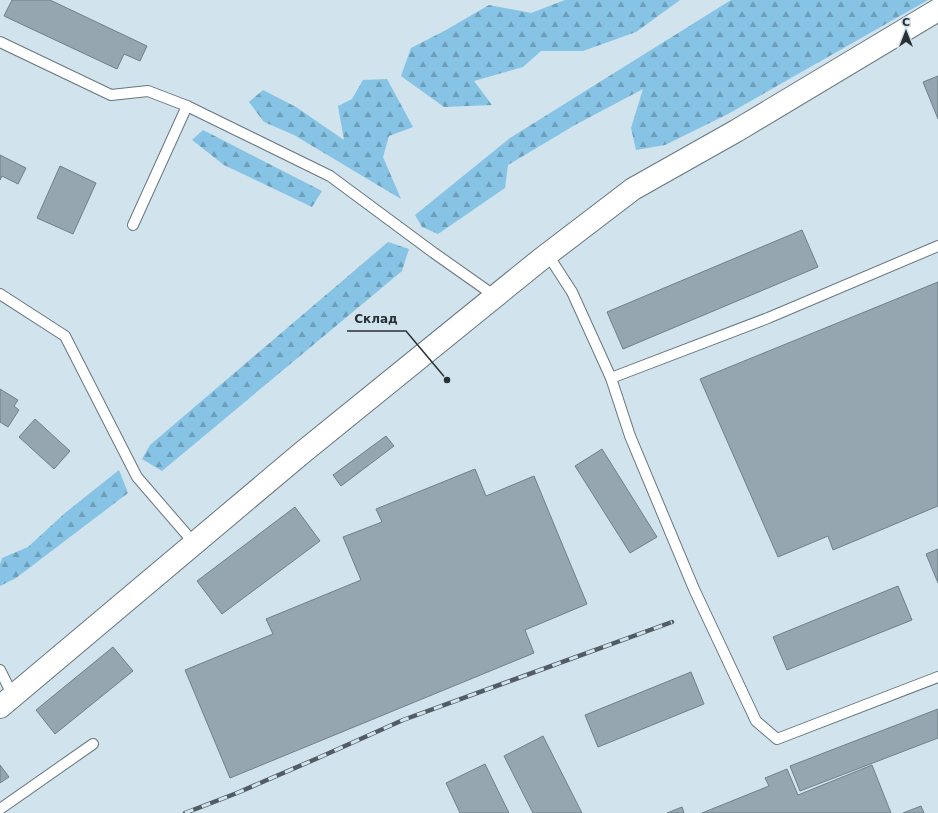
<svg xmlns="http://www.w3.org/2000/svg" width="938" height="813" viewBox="0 0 938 813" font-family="'DejaVu Sans',sans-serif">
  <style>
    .forest { fill: url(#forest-firs) }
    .building { fill: #96a6b0; stroke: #708089 }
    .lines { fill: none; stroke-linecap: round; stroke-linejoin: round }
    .lane-casing { stroke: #67767f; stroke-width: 12 }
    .secondary-casing { stroke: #67767f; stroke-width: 24 }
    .lane { stroke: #fff; stroke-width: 10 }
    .secondary { stroke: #fff; stroke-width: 22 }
    .rail-casing { stroke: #535c62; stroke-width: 4.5 }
    .rail { stroke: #d1e3ed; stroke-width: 3; stroke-dasharray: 9; stroke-linecap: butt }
    .leader { fill: none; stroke: #293034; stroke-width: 1.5 }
    .callout-dot { fill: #293034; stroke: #d1e3ed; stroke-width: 1.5 }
    .callout-label { font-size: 12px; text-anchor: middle; font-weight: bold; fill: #293034; stroke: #d1e3ed; stroke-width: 3; stroke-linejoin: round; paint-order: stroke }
  </style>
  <defs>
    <pattern id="forest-firs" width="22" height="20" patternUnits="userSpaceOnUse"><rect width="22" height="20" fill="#86c3e4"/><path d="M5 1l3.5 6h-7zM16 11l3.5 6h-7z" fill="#6e9fba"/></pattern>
  </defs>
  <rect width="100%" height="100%" fill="#d1e3ed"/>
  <!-- forest -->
  <g class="forest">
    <path d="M565 0H680L636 32 583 51H541L523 67 474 81 492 105 444 107 401 76 411 48 446 30 489 5 531 13Z"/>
    <path d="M731 0H928L728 114 665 145 636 150 631 128 643 89 575 125 508 165 505 188 438 234 422 227 415 215 510 138Z"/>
    <path d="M387 79 413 127 389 136 383 157 401 199 294 135 264 122 249 102 263 90 296 107 344 140 338 106 352 99 363 80Z"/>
    <path d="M203 130 322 191 312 207 224 165 192 140Z"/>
    <path d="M388 242 409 249 402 271 162 471 142 459 150 445Z"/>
    <path d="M119 470 128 493 16 578 0 586V564L2 558 28 547 65 513Z"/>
  </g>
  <!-- building -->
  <g class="building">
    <path d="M12 0H50L147 46 140 61 124 54 117 69 4 16Z"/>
    <path d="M938 76V119L923 82Z"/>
    <path d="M0 155 26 168 18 184 2 176 0 180Z"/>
    <path d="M60 166 96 183 73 234 37 218Z"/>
    <path d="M802 230 818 267 623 349 607 312Z"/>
    <path d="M938 282V506L833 550 828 536 778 557 700 379Z"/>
    <path d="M0 389 18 400 14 406 19 410 8 427 0 422Z"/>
    <path d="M35 419 70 451 54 469 19 437Z"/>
    <path d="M386 436 394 446 341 486 333 475Z"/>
    <path d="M602 449 657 537 630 553 575 466Z"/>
    <path d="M475 469 486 496 534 476 587 604 525 630 534 653 230 778 185 670 273 634 266 619 361 580 343 537 382 522 376 509Z"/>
    <path d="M295 507 320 541 222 614 197 581Z"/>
    <path d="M938 549V583L926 554Z"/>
    <path d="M898 586 912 620 787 670 773 637Z"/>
    <path d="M113 647 133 671 55 734 36 710Z"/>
    <path d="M691 672 704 704 598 747 585 715Z"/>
    <path d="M938 709V738L800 791 790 766Z"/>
    <path d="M543 736 582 813H533L504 756Z"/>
    <path d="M485 764 509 813H460L446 783Z"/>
    <path d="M0 765 9 777 0 783Z"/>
    <path d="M872 765 891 813H702L769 786 765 778 787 769 798 795Z"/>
    <path d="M921 806 924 813H903Z"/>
    <path d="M682 807 684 813H667Z"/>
  </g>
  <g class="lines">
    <defs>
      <g id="lane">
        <path d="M0 42 111 95 148 91 187 106"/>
        <path d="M133 225 187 106 330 176 434 253 495 296"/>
        <path d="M548 255 572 292 611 378 768 318 938 246"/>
        <path d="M0 294 65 336 137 477 194 543"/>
        <path d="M611 378 630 436 694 589 756 721 777 739 938 677"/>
        <path d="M0 670 13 696"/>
        <path d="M0 809 93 744"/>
      </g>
      <path id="secondary" d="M0 707 303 452 540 260 633 189 736 131 938 10"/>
    </defs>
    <!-- lane casing -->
    <use href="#lane" class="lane-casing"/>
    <!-- secondary casing -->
    <use href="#secondary" class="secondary-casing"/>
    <!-- lane -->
    <use href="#lane" class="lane"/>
    <!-- secondary -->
    <use href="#secondary" class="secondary"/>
    <defs>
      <path id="rail" d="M185 813 237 793 318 758 403 720 672 622"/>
    </defs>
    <!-- rail casing -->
    <use href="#rail" class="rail-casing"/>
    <!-- rail -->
    <use href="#rail" class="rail"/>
  </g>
  <!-- callouts -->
  <path class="leader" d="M447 380L406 331H347"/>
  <circle class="callout-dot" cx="447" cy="380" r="4"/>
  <g class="callout-label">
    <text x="376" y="323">Склад</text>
  </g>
  <!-- north arrow -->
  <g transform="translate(906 32)" stroke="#d1e3ed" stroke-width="3" paint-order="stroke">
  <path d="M0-3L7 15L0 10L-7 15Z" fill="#293034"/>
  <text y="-6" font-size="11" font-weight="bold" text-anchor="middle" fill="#293034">С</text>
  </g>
</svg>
